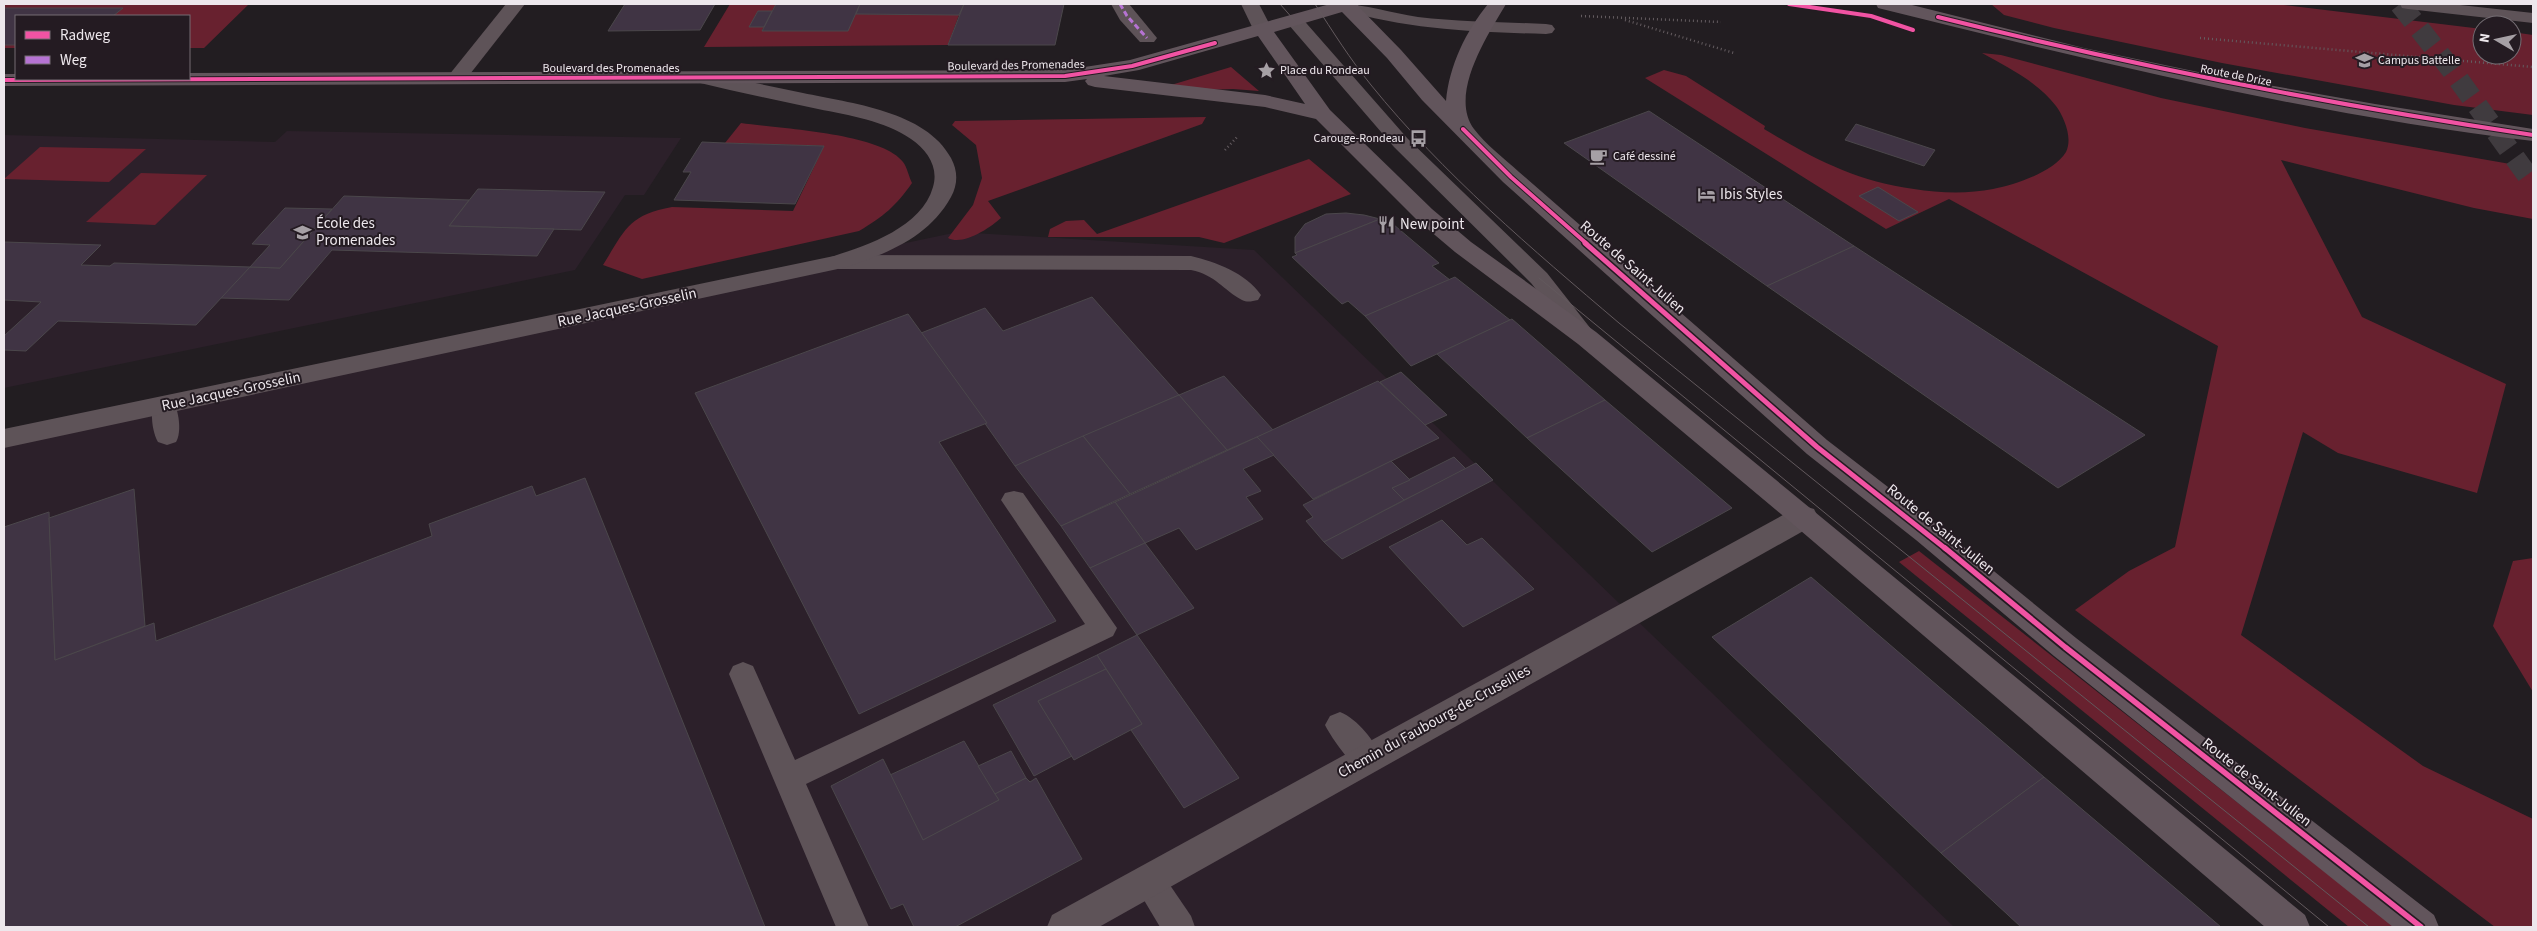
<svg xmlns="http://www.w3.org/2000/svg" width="2537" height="931" viewBox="0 0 2537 931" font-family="'Source Sans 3',sans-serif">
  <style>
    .built { fill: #2c202a }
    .green { fill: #68212f }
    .building { fill: #403444; stroke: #4b474b }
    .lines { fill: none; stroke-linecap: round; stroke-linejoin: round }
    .primary-tunnel { stroke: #403b3f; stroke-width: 21; stroke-dasharray: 21 11; stroke-linecap: butt }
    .path { stroke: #645c60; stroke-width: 2.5; stroke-dasharray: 1 3; stroke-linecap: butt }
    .service { fill: #5e5358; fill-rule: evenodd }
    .pedestrian { fill: #5e5358; fill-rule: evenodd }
    .minor { fill: #5e5358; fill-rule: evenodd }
    .tertiary { fill: #5e5358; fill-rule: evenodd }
    .secondary { fill: #62555c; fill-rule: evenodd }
    .tram { stroke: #62595d; stroke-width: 1 }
    .quiet { stroke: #b673d3; stroke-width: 3; stroke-dasharray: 5.5 3; stroke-linecap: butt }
    .cycleway-far2-casing { stroke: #241b22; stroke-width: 6 }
    .cycleway-far1-casing { stroke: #241b22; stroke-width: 8 }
    .cycleway-casing { stroke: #241b22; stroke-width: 9 }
    .cycleway-far2 { stroke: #f153a3; stroke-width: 4 }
    .cycleway-far1 { stroke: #f153a3; stroke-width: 5 }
    .cycleway { stroke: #f153a3; stroke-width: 5.5 }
    .labels { text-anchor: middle; stroke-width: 4; stroke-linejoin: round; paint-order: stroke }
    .far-poi-label { font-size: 12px; fill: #ede7ec; stroke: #241b22; text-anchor: start }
    .far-street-label { font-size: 12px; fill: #ede7ec; stroke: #241b22 }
    .poi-label { font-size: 15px; fill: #ede7ec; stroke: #241b22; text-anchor: start }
    .street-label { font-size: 15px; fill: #ede7ec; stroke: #241b22 }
  </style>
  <rect width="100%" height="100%" fill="#221d21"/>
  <!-- built -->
  <g class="built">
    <path d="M287 131 681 138 644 195H625L575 270 4 388V135L275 142Z"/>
    <path d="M958 232 1254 250 1954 927H4V432Z"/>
  </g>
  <!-- green -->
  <g class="green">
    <path d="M4 4H249L204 48H189V16H16V48H4Z"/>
    <path d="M730 4H776L772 11H758L750 26 764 27 762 30 856 14 959 15 948 45 704 47Z"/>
    <path d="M1991 4H2275L2482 29V55H2512V32L2533 35V115L2454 105 2222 63 2054 28 2004 15Z"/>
    <path d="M1982 53 2001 55 2161 98 2305 128 2533 168V219L2474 208 2281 160 2362 317 2506 384 2477 493 2338 453 2303 432 2241 635 2423 766 2533 819V927H2495L2075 610 2129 571 2175 547 2218 346 1949 199 1886 229 1645 78 1664 70 1686 76 1765 126 1764 129C1814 159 1855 181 1914 189 1939 193 1968 194 1993 189 2014 185 2054 172 2066 152 2073 138 2064 117 2056 106 2038 82 2007 67 1982 53Z"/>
    <path d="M1231 67 1259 91 1233 89 1171 91V85Z"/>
    <path d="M1206 117 1202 124 988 201 1001 218C990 228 963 246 948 238L973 205 982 178 976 145 952 125 955 121Z"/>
    <path d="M741 123C776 128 882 133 903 162 907 167 909 177 912 183 896 206 883 217 859 231L642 279 603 265C625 230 628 215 672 207L793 211 824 146 725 143Z"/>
    <path d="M40 147 146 149 109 182 4 179Z"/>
    <path d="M1309 159 1351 194 1224 243 1199 237H1048L1050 229 1066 221 1084 220 1097 234Z"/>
    <path d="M141 173 207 175 155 225 86 222Z"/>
    <path d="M1919 551 2395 927H2349L1899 562Z"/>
    <path d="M2533 558V692L2493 626 2513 561Z"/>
  </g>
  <!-- building -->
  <g class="building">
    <path d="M625 4H715L700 30 608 31Z"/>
    <path d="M776 4H860L848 31H762Z"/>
    <path d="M860 4H964L959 15 856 14Z"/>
    <path d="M964 4H1064L1055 45H948Z"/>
    <path d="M4 8H123L113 16H16V45H4Z"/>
    <path d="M758 11H772L764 27H749Z"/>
    <path d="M1649 111 1854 246 1767 286 1564 143Z"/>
    <path d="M1856 124 1935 150 1924 166 1845 140Z"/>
    <path d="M702 142 725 143 824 146 795 204 674 200 691 172H683Z"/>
    <path d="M1878 187 1918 212 1899 221 1859 196Z"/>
    <path d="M478 189 605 192 581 230 449 226Z"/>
    <path d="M344 196 469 200 449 226 554 229 537 256 332 250 289 300 220 298 250 267 280 268Z"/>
    <path d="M285 208 332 209 280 268 250 267 270 245 252 244Z"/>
    <path d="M1346 213 1364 215 1380 219 1295 253V237L1305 224 1326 214Z"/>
    <path d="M1380 219H1387L1439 263 1432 266 1450 280 1365 316 1348 301 1342 304 1292 257 1297 255 1295 253Z"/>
    <path d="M4 242 101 245 81 265 110 266 114 263 250 267 196 325 58 321 26 351 4 350V336L41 302 4 300Z"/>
    <path d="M1854 246 2145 435 2058 488 1767 286Z"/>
    <path d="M1455 277 1510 320 1411 366 1365 316Z"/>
    <path d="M1092 297 1179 395 1015 466 921 333 985 308 1003 331Z"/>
    <path d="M908 314 987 423 939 442 1056 621 859 714 695 393Z"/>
    <path d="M1512 319 1605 400 1527 438 1437 354Z"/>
    <path d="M1401 372 1447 415 1425 425 1380 382Z"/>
    <path d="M1224 376 1273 430 1227 450 1179 395Z"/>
    <path d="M1378 381 1439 438 1313 499 1257 437Z"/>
    <path d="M1179 395 1227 450 1130 494 1083 436Z"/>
    <path d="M1605 400 1732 508 1652 552 1527 438Z"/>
    <path d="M1083 436 1130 494 1061 526 1015 466Z"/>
    <path d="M1257 437 1274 455 1243 469 1261 491 1246 497 1263 519 1196 550 1179 528 1145 543 1115 502Z"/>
    <path d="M1454 457 1466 469 1404 500 1392 488Z"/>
    <path d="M1391 461 1410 480 1392 488 1404 500 1324 542 1306 521 1313 517 1303 505Z"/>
    <path d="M1476 463 1493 480 1342 559 1324 542Z"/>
    <path d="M585 478 765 927H4V527L49 512 55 660 154 623 156 641 432 536 429 524 532 486 536 496Z"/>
    <path d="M134 489 145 626 55 660 49 518Z"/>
    <path d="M1115 502 1145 543 1090 568 1061 526Z"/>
    <path d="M1442 520 1467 545 1482 538 1534 589 1463 627 1389 547Z"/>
    <path d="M1145 543 1194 608 1137 635 1090 568Z"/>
    <path d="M1811 577 2044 777 1941 853 1712 637Z"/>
    <path d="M1137 635 1239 778 1184 808 1131 730 1142 724 1097 655Z"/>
    <path d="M1097 655 1106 669 1038 701 1072 756 1034 776 993 705Z"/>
    <path d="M1106 669 1142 724 1074 760 1038 701Z"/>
    <path d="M964 741 999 800 923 840 890 775Z"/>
    <path d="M1011 751 1026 778 995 794 978 766Z"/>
    <path d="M883 759 923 840 999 800 995 794 1026 778 1030 782 1036 778 1082 859 955 927H914L903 904 891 909 831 786Z"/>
    <path d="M2044 777 2221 927H2021L1941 853Z"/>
  </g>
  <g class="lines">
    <!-- primary-tunnel -->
    <path class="primary-tunnel" d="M2400 4 2451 69 2533 183"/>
    <!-- path -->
    <g class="path">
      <path d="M1581 16 1721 22"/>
      <path d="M1625 20 1734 53"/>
      <path d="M2200 38 2533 67"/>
      <path d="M1225 150 1238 136"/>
    </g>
    <!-- service -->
    <g class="service">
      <path d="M1338 4C1366 4 1391 13 1418 17 1461 22 1504 22 1546 24L1552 25 1555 29 1552 33 1546 34C1476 32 1408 30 1340 9Z"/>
      <path d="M2400 4H2451L2533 13V23L2408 9 2402 8Z"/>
      <path d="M1294 15 1300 16 1408 139 1547 273 1591 329 1594 334 1591 339 1583 341 1575 339 1531 283 1394 147 1288 24 1285 20 1288 16Z"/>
      <path d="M839 255 1191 256C1216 262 1246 273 1261 295L1258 300C1252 301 1248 303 1242 300 1223 290 1216 275 1191 270L839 269 831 267 828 262 831 257Z"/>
      <path d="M164 397 172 399C179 410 182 432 176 442L167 445 158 442C152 432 149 409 156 399Z"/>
      <path d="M1014 491 1023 493 1117 628 1113 636 806 784 869 927H836L729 674 733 666 743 662 753 666 795 760 1085 624 1001 500 1005 493Z"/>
      <path d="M1340 712C1358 719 1375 742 1383 759L1379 768C1375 769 1371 772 1367 772 1354 771 1331 737 1325 725L1330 716Z"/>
      <path d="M1148 865 1159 869 1191 916 1195 927H1160L1132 880 1137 869Z"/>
    </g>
    <!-- pedestrian -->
    <path class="pedestrian" d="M1111 4H1129L1157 38 1154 42H1140L1120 20Z"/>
    <!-- minor -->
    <g class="minor">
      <path d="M506 4H525L463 83H449L446 79 449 75Z"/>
      <path d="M1804 506 1814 509 1818 517 1814 525 1099 927H1047L1052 915 1794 509Z"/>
    </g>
    <!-- tertiary -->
    <g class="tertiary">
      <path d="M1241 4H1259L1272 29 1269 33H1255Z"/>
      <path d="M703 72C736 79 770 86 803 93 850 103 926 111 951 158 958 171 958 184 951 197 929 237 888 253 847 267L4 448V429L834 256C868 245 922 227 933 187 939 167 927 150 911 139 885 121 849 115 818 109 777 100 736 92 696 82L693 78 696 74Z"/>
    </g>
    <!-- secondary -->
    <g class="secondary">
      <path d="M1330 4H1359L1358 6 1401 50 1446 101C1449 66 1466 31 1488 4H1506C1489 33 1448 94 1474 129 1486 145 1504 158 1519 172L1827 440 1936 524 2076 638 2434 915 2439 927H2393L2054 656 1916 540 1807 454 1503 182 1422 100 1387 58 1342 12 1274 32 1330 110 1432 209 1471 242 1596 332 2305 915 2310 927H2265L1794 525 1578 344 1455 252 1416 219 1316 119 1265 107 1095 87 1088 85 1085 81 1087 79 1065 82 4 86V74H16V79H189V73L1065 70 1130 60ZM1258 36 1305 104 1265 95 1104 76 1139 70Z"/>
      <path d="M1876 4H1908L2084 48 2217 76 2375 104 2533 129V141C2312 115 2095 62 1878 8Z"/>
    </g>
    <!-- tram -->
    <g class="tram">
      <path d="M1280 4 1294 20"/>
      <path d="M1315 4C1333 32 1350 59 1371 85 1443 174 1532 249 1619 323L2369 927"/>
      <path d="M1539 278 2329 927"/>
    </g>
    <!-- quiet -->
    <path class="quiet" d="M1120 4 1127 16 1147 38"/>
    <defs>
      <g id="cycleway-far2">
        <path d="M1789 4 1871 16 1913 30"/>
        <path d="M1938 17C2135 66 2333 105 2533 135"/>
        <path d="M4 80 1065 76 1132 66 1215 43"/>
        <path d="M1463 129 1511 177 1587 244"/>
      </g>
      <path id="cycleway-far1" d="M1585 243 1817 447 1946 549"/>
      <path id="cycleway" d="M1945 548 2065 647 2421 927"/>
    </defs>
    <!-- cycleway-far2 casing -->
    <use href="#cycleway-far2" class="cycleway-far2-casing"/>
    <!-- cycleway-far1 casing -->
    <use href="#cycleway-far1" class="cycleway-far1-casing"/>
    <!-- cycleway casing -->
    <use href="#cycleway" class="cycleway-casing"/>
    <!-- cycleway-far2 -->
    <use href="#cycleway-far2" class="cycleway-far2"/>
    <!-- cycleway-far1 -->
    <use href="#cycleway-far1" class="cycleway-far1"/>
    <!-- cycleway -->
    <use href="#cycleway" class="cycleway"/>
  </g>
  <!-- icons -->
  <defs>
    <symbol id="university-bare" viewBox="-9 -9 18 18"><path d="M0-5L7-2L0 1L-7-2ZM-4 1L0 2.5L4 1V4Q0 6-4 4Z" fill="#a6a0a5" stroke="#241b22" stroke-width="2.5" paint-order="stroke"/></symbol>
    <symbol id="sight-bare" viewBox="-9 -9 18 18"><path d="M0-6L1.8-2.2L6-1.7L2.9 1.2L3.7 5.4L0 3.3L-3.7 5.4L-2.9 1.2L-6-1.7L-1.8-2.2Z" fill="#a6a0a5" stroke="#241b22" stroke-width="2.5" paint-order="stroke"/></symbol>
    <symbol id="bus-bare" viewBox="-9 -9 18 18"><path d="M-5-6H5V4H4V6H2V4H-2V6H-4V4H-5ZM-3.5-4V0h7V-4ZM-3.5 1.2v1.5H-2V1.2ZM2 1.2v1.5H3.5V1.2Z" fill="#a6a0a5" stroke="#241b22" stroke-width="2.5" paint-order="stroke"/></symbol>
    <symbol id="cafe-bare" viewBox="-9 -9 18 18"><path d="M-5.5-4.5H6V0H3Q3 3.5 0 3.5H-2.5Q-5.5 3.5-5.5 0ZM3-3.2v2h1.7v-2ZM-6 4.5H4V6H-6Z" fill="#a6a0a5" stroke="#241b22" stroke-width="2.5" paint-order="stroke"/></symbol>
    <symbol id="hotel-bare" viewBox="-9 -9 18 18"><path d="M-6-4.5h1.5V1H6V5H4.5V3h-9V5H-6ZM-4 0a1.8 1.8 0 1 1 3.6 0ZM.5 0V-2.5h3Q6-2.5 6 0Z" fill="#a6a0a5" stroke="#241b22" stroke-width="2.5" paint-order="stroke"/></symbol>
    <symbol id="restaurant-bare" viewBox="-9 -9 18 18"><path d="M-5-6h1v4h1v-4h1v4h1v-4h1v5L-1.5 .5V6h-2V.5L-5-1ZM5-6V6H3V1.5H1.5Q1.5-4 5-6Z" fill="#a6a0a5" stroke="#241b22" stroke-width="2.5" paint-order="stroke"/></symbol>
    <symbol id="school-bare" viewBox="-9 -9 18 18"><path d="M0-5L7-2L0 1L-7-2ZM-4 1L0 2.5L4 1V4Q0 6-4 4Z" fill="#a6a0a5" stroke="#241b22" stroke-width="2.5" paint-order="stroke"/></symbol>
  </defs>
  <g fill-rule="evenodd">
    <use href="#university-bare" x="2352" y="48" width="25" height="25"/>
    <use href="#sight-bare" x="1254" y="58" width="25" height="25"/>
    <use href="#bus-bare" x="1406" y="126" width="25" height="25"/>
    <use href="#cafe-bare" x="1586" y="144" width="25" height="25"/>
    <use href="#hotel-bare" x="1694" y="182" width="25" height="25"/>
    <use href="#restaurant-bare" x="1374" y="212" width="25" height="25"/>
    <use href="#school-bare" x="290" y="220" width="25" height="25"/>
  </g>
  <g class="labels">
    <!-- far-poi labels -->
    <g class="far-poi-label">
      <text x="2378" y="64">Campus Battelle</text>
      <text x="1280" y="74">Place du Rondeau</text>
      <text x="1404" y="142" text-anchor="end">Carouge-Rondeau</text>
      <text x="1613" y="160">Café dessiné</text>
    </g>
    <!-- far-street labels -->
    <g class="far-street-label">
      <text transform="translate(1016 65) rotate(-1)" y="4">Boulevard des Promenades</text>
      <text x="611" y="72">Boulevard des Promenades</text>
      <text transform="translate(2236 75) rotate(11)" y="4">Route de Drize</text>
    </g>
    <!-- poi labels -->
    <g class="poi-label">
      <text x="1720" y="199">Ibis Styles</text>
      <text x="316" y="228">École des<tspan x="316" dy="17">Promenades</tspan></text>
      <text x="1400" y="229">New point</text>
    </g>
    <!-- street labels -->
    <g class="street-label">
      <text transform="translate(1633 267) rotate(41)" y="5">Route de Saint-Julien</text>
      <text transform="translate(627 307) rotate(-12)" y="5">Rue Jacques-Grosselin</text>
      <text transform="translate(231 391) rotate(-12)" y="5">Rue Jacques-Grosselin</text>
      <text transform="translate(1941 529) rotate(39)" y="5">Route de Saint-Julien</text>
      <text transform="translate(1434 721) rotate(-29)" y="5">Chemin du Faubourg-de-Cruseilles</text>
      <text transform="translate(2257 782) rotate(38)" y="5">Route de Saint-Julien</text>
    </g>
  </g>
  <!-- border -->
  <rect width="2537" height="931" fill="none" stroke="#ede7ec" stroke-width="10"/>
  <!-- legend -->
  <rect x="15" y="15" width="175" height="65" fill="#241b22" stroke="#746d73"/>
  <rect x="25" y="31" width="25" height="8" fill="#f153a3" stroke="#746d73"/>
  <text x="60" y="40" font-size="15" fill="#ede7ec">Radweg</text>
  <rect x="25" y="56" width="25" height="8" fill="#b673d3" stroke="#746d73"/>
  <text x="60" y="65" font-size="15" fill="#ede7ec">Weg</text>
  <!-- north arrow -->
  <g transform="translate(2497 40) rotate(279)"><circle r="24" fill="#241b22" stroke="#746d73"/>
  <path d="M0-4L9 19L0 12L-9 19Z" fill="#a6a0a5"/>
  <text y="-8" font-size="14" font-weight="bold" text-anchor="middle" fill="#ede7ec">N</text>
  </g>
</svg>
